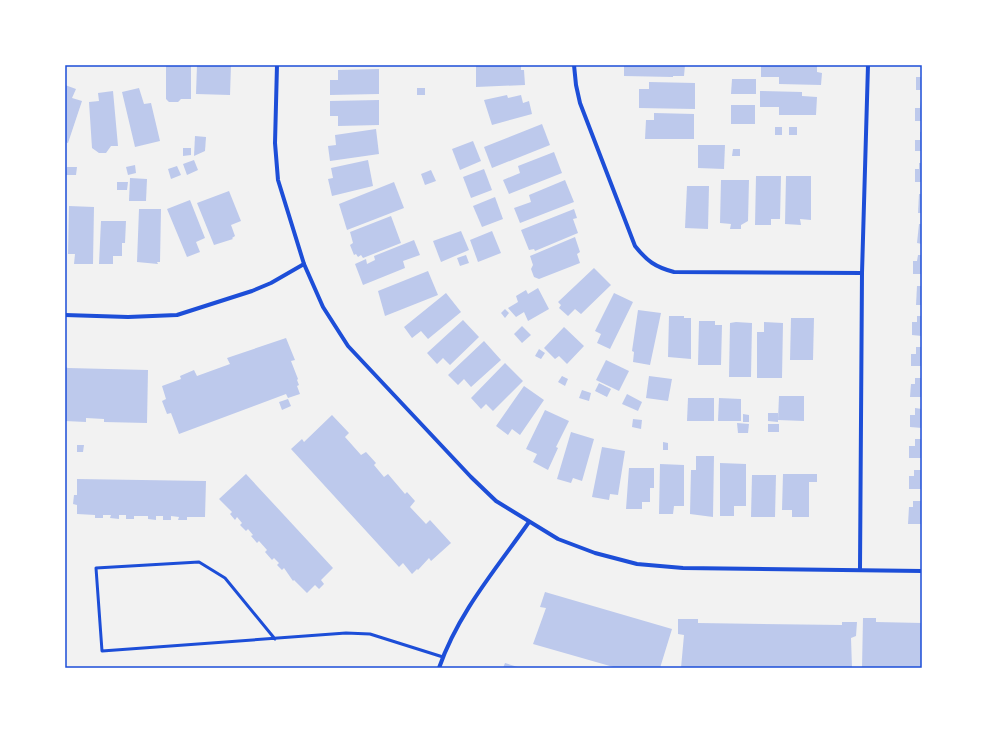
<svg xmlns="http://www.w3.org/2000/svg" width="987" height="733" viewBox="0 0 987 733" font-family="'Noto Sans',sans-serif">
  <style>
    .building { fill: #bdc9ec }
    .lines { fill: none; stroke-linecap: round; stroke-linejoin: round }
    .service { stroke: #1d4ed8; stroke-width: 3 }
    .minor { stroke: #1d4ed8; stroke-width: 4 }
    .neatline { fill: none; stroke: #1d4ed8; stroke-width: 1.5 }
  </style>
  <rect width="100%" height="100%" fill="#f2f2f2"/>
  <!-- building -->
  <g class="building">
    <path d="M166 65H191V99H181L178 102H169L166 99Z"/>
    <path d="M197 65H231L230 95 196 94Z"/>
    <path d="M476 65H521V70H524L525 85 476 87Z"/>
    <path d="M624 65H685L684 76H673V77L624 76Z"/>
    <path d="M761 65 817 66V72L822 73 821 85 779 84V77H761Z"/>
    <path d="M379 69V94L330 95V80H338V70Z"/>
    <rect x="916" y="77" width="6" height="13"/>
    <path d="M732 79H756V94H731Z"/>
    <path d="M649 82 695 83V109L639 108V89H649Z"/>
    <path d="M65 85 76 89 72 98 82 101 68 143 65 142Z"/>
    <path d="M139 88 144 104 151 103 160 141 135 147 122 92Z"/>
    <rect x="417" y="88" width="8" height="7"/>
    <path d="M113 91 118 146H111L106 153H99L92 148 89 102 99 101 98 93Z"/>
    <path d="M760 91 802 92V96L817 97 816 115H779V107H760Z"/>
    <path d="M507 95 508 98 521 95 523 103 529 101 532 114 492 125 484 100Z"/>
    <path d="M379 100V125L338 126V116H330V101Z"/>
    <path d="M921 101H922V121H915V108H920Z"/>
    <rect x="731" y="105" width="24" height="19"/>
    <path d="M654 113 694 114V139H645L646 120H654Z"/>
    <path d="M542 124 550 145 492 168 484 147Z"/>
    <rect x="775" y="127" width="7" height="8"/>
    <rect x="789" y="127" width="8" height="8"/>
    <path d="M376 129 379 154 330 161 328 146 336 145 335 135Z"/>
    <path d="M920 132H922V151H915V140H920Z"/>
    <path d="M195 136 206 137 205 151 194 156Z"/>
    <path d="M473 141 481 161 460 170 452 149Z"/>
    <path d="M698 145H725L724 169 698 168Z"/>
    <path d="M183 148H191V155L183 156Z"/>
    <path d="M733 149H740V156H732Z"/>
    <path d="M554 152 562 173 509 194 503 180 520 173 518 166Z"/>
    <path d="M194 160 198 170 187 175 183 164Z"/>
    <path d="M368 160 373 186 332 196 328 179 333 178 331 168Z"/>
    <path d="M919 163H922V182H915V169H919Z"/>
    <path d="M135 165 136 173 128 175 126 167Z"/>
    <path d="M177 166 181 175 171 179 168 169Z"/>
    <path d="M67 167H77L76 175H66Z"/>
    <path d="M484 169 492 190 471 198 463 177Z"/>
    <path d="M431 170 436 181 425 185 421 174Z"/>
    <path d="M756 176H781L780 219H771V225H755Z"/>
    <path d="M786 176H811V220L800 219 801 225 785 224Z"/>
    <path d="M130 178 147 179 146 201H129Z"/>
    <path d="M565 180 574 202 520 223 514 208 531 202 529 195Z"/>
    <path d="M721 180H749L748 221 741 225V229H730L731 224 720 223Z"/>
    <path d="M117 182H128L127 190H117Z"/>
    <path d="M394 182 404 208 347 230 339 204Z"/>
    <path d="M687 186H709L708 229 685 228Z"/>
    <path d="M229 191 241 221 231 225 235 236 232 238 233 239 214 245 197 203Z"/>
    <path d="M919 194H922V213H918Z"/>
    <path d="M495 197 503 219 482 227 473 206Z"/>
    <path d="M190 200 205 238 196 242 200 252 187 257 167 209Z"/>
    <path d="M69 206 94 207 93 264H74L75 254H68Z"/>
    <path d="M139 209H161L160 262H157L158 264 137 262Z"/>
    <path d="M574 209 577 218 573 219 578 233 535 251 534 249 529 250 521 230Z"/>
    <path d="M391 216 401 243 363 258 361 255 358 257 356 254 354 255 350 245 353 243 350 232Z"/>
    <path d="M101 221H126L125 243H122V256H113V264H99Z"/>
    <path d="M919 224H922V244L917 243Z"/>
    <path d="M461 231 469 250 441 262 433 241Z"/>
    <path d="M492 231 501 253 478 262 470 240Z"/>
    <path d="M575 237 580 252 577 254 580 263 539 279 534 277 531 269 533 265 530 256Z"/>
    <path d="M414 240 420 255 403 261 405 268 363 285 355 264 366 259 367 264 375 260 374 256Z"/>
    <path d="M466 255 469 263 460 266 457 258Z"/>
    <path d="M918 255H922V274H913V261H917Z"/>
    <path d="M594 268 611 285 581 314 575 309 568 316 559 308 561 305 558 302Z"/>
    <path d="M428 271 438 295 385 316 378 291Z"/>
    <path d="M917 286H922V305H916Z"/>
    <path d="M538 288 549 309 528 321 524 312 516 317 508 308 518 302 516 296 526 290 528 294Z"/>
    <path d="M446 293 461 312 428 339 421 331 412 338 404 327Z"/>
    <path d="M614 293 633 302 610 349 597 343 601 334 595 331Z"/>
    <path d="M505 309 509 313 505 318 501 313Z"/>
    <path d="M638 310 661 313 650 365 633 362 634 352 632 351Z"/>
    <path d="M669 316H684V318H691V359L668 357Z"/>
    <path d="M917 316H922V336L912 335V322H917Z"/>
    <path d="M791 318H814L813 360H790Z"/>
    <path d="M463 320 479 337 450 365 443 358 437 364 427 353Z"/>
    <path d="M699 321H715V325H722L721 365H698Z"/>
    <path d="M736 322 752 323 751 377H729L730 323Z"/>
    <path d="M764 322 783 323 782 378H757V332H764Z"/>
    <path d="M522 326 531 335 522 343 514 334Z"/>
    <path d="M564 327 584 346 567 364 559 356 555 359 544 348Z"/>
    <path d="M286 338 295 360 291 361 298 379 297 380 299 385 297 386 300 394 288 398 286 394 179 434 171 413 167 414 162 401 166 399 162 386 181 379 180 376 194 370 197 376 230 364 227 358Z"/>
    <path d="M484 341 501 360 471 387 464 379 458 385 448 375Z"/>
    <path d="M916 347H922V366H911V354H916Z"/>
    <path d="M539 349 545 353 541 359 535 356Z"/>
    <path d="M606 360 629 371 619 391 596 380Z"/>
    <path d="M505 363 523 381 493 411 486 404 481 409 471 398Z"/>
    <path d="M65 367 68 368 148 370 147 423 104 422V419L86 418V422L65 421Z"/>
    <path d="M562 376 568 379 565 386 558 382Z"/>
    <path d="M649 376 672 379 668 401 646 398Z"/>
    <path d="M915 378H922V397H910L911 384H915Z"/>
    <path d="M599 383 611 389 607 397 595 391Z"/>
    <path d="M524 386 544 400 520 435 512 429 508 435 496 426Z"/>
    <path d="M582 390 591 393 589 401 579 398Z"/>
    <path d="M627 394 642 402 638 411 622 404Z"/>
    <path d="M779 396H804V421L778 420Z"/>
    <path d="M688 398H714V421H687Z"/>
    <path d="M719 398 741 399V421H718Z"/>
    <path d="M288 399 291 406 282 410 279 402Z"/>
    <path d="M915 408 922 409V428L910 427V415H915Z"/>
    <path d="M545 410 569 421 556 447 558 448 548 470 533 462 537 454 526 449Z"/>
    <path d="M768 413H778V422L768 421Z"/>
    <path d="M743 414 749 415V422H743Z"/>
    <path d="M332 415 349 433 345 437 361 455 366 452 376 463 374 465 384 477 388 474 405 494 407 492 415 501 410 507 426 524 430 520 451 543 431 561 429 558 418 570 417 569 412 574 403 563 399 567 291 449 302 439 304 442Z"/>
    <path d="M633 419 642 420 641 429 632 427Z"/>
    <path d="M737 423 749 424 748 433H738Z"/>
    <rect x="768" y="424" width="11" height="8"/>
    <path d="M571 432 594 439 582 481 573 478 571 483 557 479Z"/>
    <path d="M915 439H922V458H909V446H915Z"/>
    <path d="M663 442 668 443V450H663Z"/>
    <path d="M77 445H84L83 452H77Z"/>
    <path d="M602 447 625 451 618 495 610 494 609 500 592 497Z"/>
    <path d="M696 456H714L713 517 690 514 691 470H696Z"/>
    <path d="M720 463 746 464V506H734V516H720Z"/>
    <path d="M660 464 684 465V506H674L673 514H659Z"/>
    <path d="M629 468H654V488H650V502H642V509H626Z"/>
    <path d="M914 470H922V489H909V476H914Z"/>
    <path d="M246 474 333 568 321 580 324 584 319 589 315 585 307 593 294 580 293 581 284 568 282 570 277 565 279 563 274 558 272 560 265 552 267 550 259 541 257 543 251 536 253 535 248 529 246 531 240 525 242 523 237 517 235 520 230 514 232 512 219 499Z"/>
    <path d="M783 474H817V482H809V517H792V510H782Z"/>
    <path d="M752 475H776L775 517H751Z"/>
    <path d="M77 479 206 481 205 517H187V520H178L179 517 171 516V520H163V516H156V520L148 519V516H134V519H126V515H119V519L110 518 111 515H103V518H95V515L77 514V505L73 504 74 495H77Z"/>
    <path d="M913 501H922V524H908L909 507H913Z"/>
    <path d="M545 592 672 629 660 668H617L533 644 546 608 540 607Z"/>
    <path d="M863 618H876V622L922 623V668H862Z"/>
    <path d="M678 619H698V623L842 625V622H857L856 636 851 638 852 668H681L684 635 678 634Z"/>
    <path d="M505 663 521 668H503Z"/>
  </g>
  <g class="lines">
    <!-- service -->
    <path class="service" d="M275 639 225 578 199 562 96 568 102 651 346 633 370 634 443 657"/>
    <!-- minor -->
    <g class="minor">
      <path d="M277 65 275 143 278 180 304 264 323 307 348 346 471 477 496 501 558 539 595 553 637 564 683 568 922 571"/>
      <path d="M574 65 576 85 580 103 635 246C647 261 655 267 674 272L862 273"/>
      <path d="M65 315 128 317 177 315 252 291 271 283 304 264"/>
      <path d="M860 569 862 273 868 65"/>
      <path d="M439 668C458 613 496 569 529 522"/>
    </g>
  </g>
  <!-- border -->
  <rect width="987" height="733" fill="none" stroke="#ffffff" stroke-width="132"/>
  <rect x="66" y="66" width="855" height="601" class="neatline"/>
</svg>
